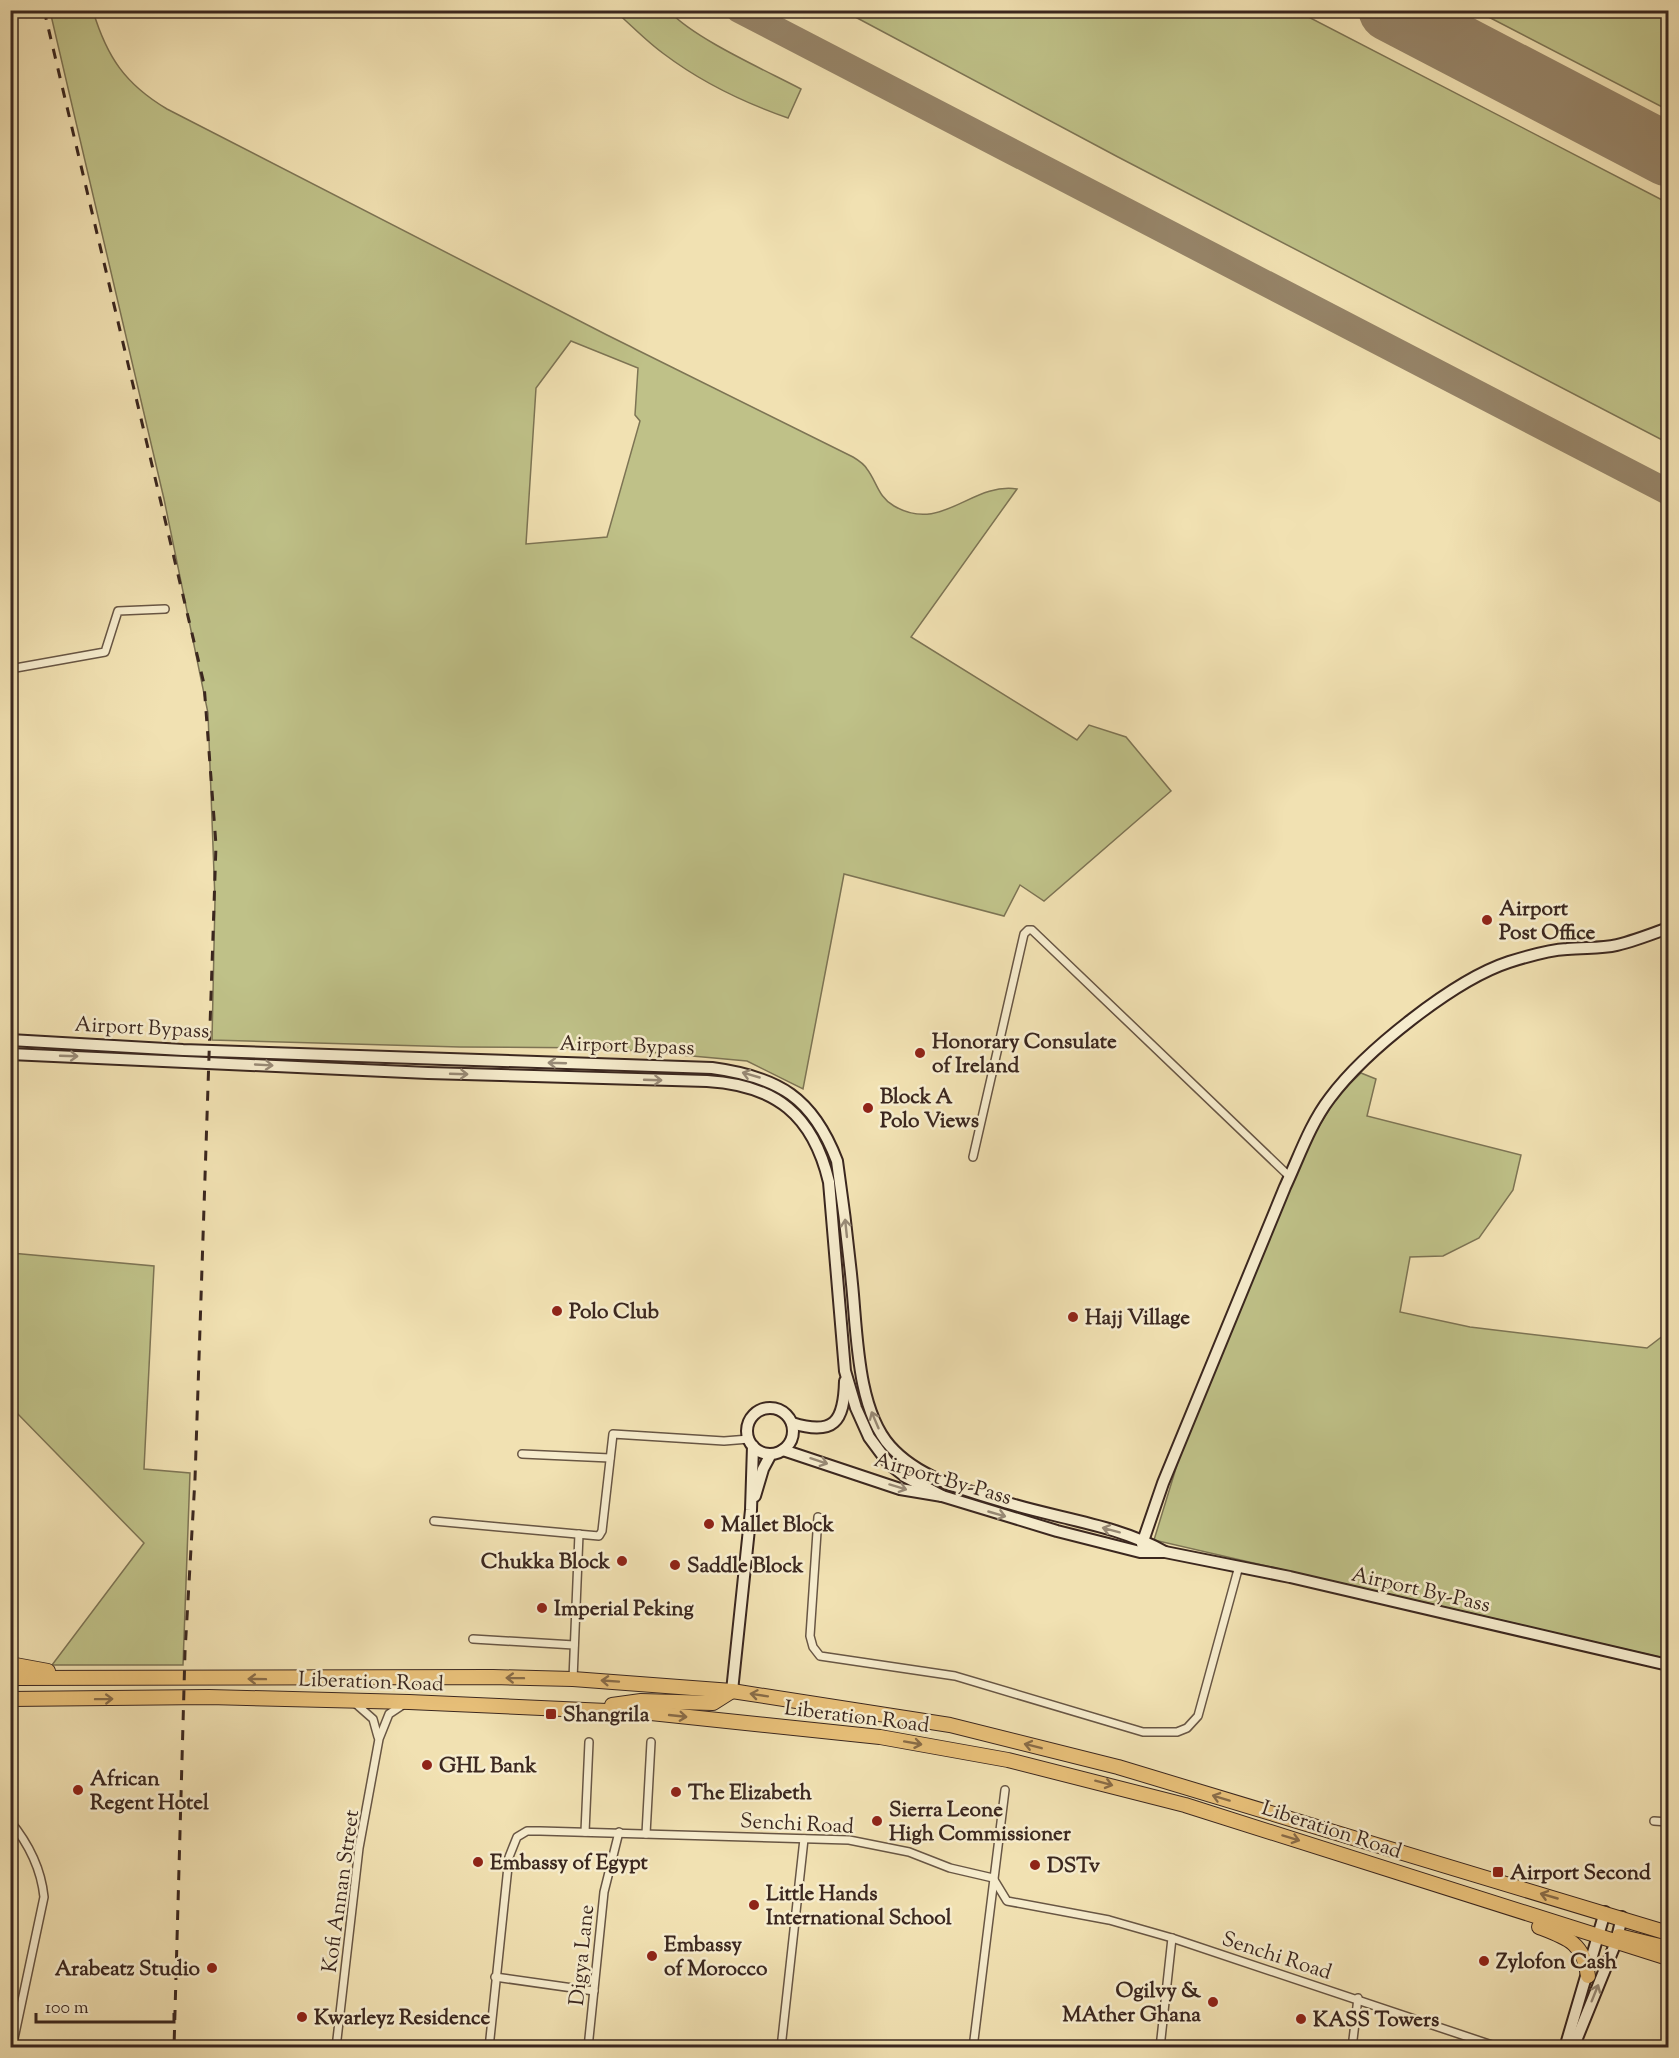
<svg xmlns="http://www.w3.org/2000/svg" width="1679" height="2058" viewBox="0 0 1679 2058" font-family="'Sorts Mill Goudy',serif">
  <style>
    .green { fill: #bfc188; stroke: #7d7454; stroke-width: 1.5; fill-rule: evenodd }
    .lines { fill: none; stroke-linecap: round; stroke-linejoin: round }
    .taxiway { stroke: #968468; stroke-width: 26 }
    .runway { stroke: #968468; stroke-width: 63 }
    .street-casing { stroke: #685644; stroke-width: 10 }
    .secondary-casing { stroke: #3b271f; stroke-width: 14 }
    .highway-casing { stroke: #3b271f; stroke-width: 16 }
    .street { stroke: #f6eccd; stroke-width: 7 }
    .secondary { stroke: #f6eccd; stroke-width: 10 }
    .highway { stroke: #e8c079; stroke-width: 14 }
    .rail { stroke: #3b271f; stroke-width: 3; stroke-dasharray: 10 10; stroke-linecap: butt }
    .oneway { stroke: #988a76 }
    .oneway2 { stroke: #896c48 }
    .poi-dot { fill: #8f2418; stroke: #f6eccd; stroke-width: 2 }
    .labels { text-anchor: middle; stroke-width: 5; stroke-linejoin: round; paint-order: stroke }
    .poi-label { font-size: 21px; font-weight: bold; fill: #3b271f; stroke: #f6eccd; text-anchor: start }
    .street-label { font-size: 21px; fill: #3b271f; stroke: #f6eccd }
  </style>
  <rect width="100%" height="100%" fill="#f1e1b2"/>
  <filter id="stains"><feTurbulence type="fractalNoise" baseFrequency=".00333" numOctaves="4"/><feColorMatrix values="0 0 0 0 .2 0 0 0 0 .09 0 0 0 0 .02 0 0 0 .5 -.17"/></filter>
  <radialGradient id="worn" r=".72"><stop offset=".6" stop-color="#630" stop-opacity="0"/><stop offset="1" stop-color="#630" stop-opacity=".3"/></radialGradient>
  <!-- green -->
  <g class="green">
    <path d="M50 11H93C107 57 125 84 167 109L607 335 853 457C858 460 864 464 867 469 877 482 878 497 894 506 942 534 971 482 1017 489L911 637 1077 740 1089 725 1126 737 1171 791 1044 901 1020 885 1004 916 844 874 803 1089 747 1061 604 1048 460 1047 212 1040 215 900 208 713 164 499ZM571 341 638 368 635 415 640 421 607 537 526 544 536 388Z"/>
    <path d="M615 11H669C695 39 765 70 801 89L788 118C745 103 701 82 664 54 647 42 631 25 615 11Z"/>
    <path d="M844 11H1297L1668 203V443L1118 157Z"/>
    <path d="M1477 11H1668V110Z"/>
    <path d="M1361 1073 1376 1079 1367 1116 1521 1155 1513 1190 1479 1238 1443 1256 1410 1257 1400 1312 1470 1327 1647 1348 1668 1332V1659L1154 1540 1199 1393 1302 1154 1338 1095Z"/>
    <path d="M11 1253 154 1266 144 1469 190 1473 183 1665H52L144 1543 15 1411 11 1415Z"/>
  </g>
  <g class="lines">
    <!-- taxiway -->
    <path class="taxiway" d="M739 10 1668 492"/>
    <!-- runway -->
    <path class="runway" d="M1390 10 1668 155"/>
    <defs>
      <g id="street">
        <path d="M10 669 105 652 118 611 165 609"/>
        <path d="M973 1157 1024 934 1028 930H1032L1290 1177"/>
        <path d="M522 1454 610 1458"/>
        <path d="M818 1517 810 1636 813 1647 820 1656 955 1676 1143 1732H1177L1187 1728 1198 1716 1239 1566"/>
        <path d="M434 1521 599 1536 602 1531 613 1434 724 1441 749 1439"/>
        <path d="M473 1639 574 1645"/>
        <path d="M573 1679 579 1534"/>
        <path d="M356 1704 373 1719 378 1737"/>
        <path d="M10 1821C29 1844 41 1868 44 1897L12 2048"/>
        <path d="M1654 1821 1668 1822"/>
        <path d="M585 1832 589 1742"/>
        <path d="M646 1834 651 1742"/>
        <path d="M495 1977 594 1991"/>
        <path d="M336 2048 359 1848 379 1739 389 1714 404 1704"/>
        <path d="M489 2048 509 1857 517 1837 527 1831H540L849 1840 909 1852 950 1868 993 1878 1007 1901 1109 1920 1172 1938 1501 2048"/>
        <path d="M588 2048 604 1892 619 1832"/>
        <path d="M781 2048 804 1839"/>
        <path d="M973 2048 1005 1790"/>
        <path d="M1160 2048 1172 1938"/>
        <path d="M1352 2048 1358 1998"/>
      </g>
      <g id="secondary">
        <path d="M10 1040 183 1050 712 1068C779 1077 813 1098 837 1161 843 1202 848 1243 852 1284 857 1332 857 1409 890 1446 919 1479 968 1491 1008 1503 1060 1519 1118 1525 1165 1552"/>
        <path d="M10 1054 428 1073 707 1081C776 1085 813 1115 829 1182L845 1371 856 1408 869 1437 889 1464 906 1477 942 1496"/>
        <circle cx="770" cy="1431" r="23"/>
        <path d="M792 1423C834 1436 844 1422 845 1381"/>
        <path d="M783 1450 900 1489 942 1496 1057 1531 1140 1552H1165L1290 1577 1668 1665"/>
        <path d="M755 1496 763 1469 771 1454"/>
        <path d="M1142 1544 1163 1483 1285 1187C1299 1157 1310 1124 1330 1098 1365 1051 1454 980 1509 962 1528 956 1548 950 1567 949 1584 947 1600 949 1617 945 1634 941 1652 934 1668 928"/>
        <path d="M732 1691 751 1510 753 1446"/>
        <path d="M1565 2048 1605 1912"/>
        <path d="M1573 2048 1616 1942 1622 1917"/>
      </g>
      <g id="highway">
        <path d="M10 1664 48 1671"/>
        <path d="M10 1678 493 1677 573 1679 732 1691 950 1725 1118 1767 1668 1933"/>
        <path d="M10 1699 209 1697 409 1702 651 1713 880 1737 1008 1760 1185 1805 1668 1958"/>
        <path d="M612 1705 641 1701 713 1703 732 1691"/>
        <path d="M1539 1927C1568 1938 1584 1943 1588 1976"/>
        <path d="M1619 1936 1668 1948"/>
      </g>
    </defs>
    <!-- street casing -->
    <use href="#street" class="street-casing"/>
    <!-- secondary casing -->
    <use href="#secondary" class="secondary-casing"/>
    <!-- highway casing -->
    <use href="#highway" class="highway-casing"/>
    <!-- street -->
    <use href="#street" class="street"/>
    <!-- secondary -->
    <use href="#secondary" class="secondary"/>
    <!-- highway -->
    <use href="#highway" class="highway"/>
    <!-- rail -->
    <path class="rail" d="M44 10 204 684 216 845 195 1479 185 1652 174 2048"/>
  </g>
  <!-- one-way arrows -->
  <defs><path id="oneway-shaft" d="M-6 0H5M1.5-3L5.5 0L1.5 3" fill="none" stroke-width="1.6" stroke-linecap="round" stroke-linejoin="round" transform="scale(1.5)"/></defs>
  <g class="oneway">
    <use href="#oneway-shaft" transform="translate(69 1056) rotate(2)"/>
    <use href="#oneway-shaft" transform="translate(557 1063) rotate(-178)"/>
    <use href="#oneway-shaft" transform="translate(264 1065) rotate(3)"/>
    <use href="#oneway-shaft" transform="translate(459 1074) rotate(2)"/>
    <use href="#oneway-shaft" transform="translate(751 1075) rotate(-164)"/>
    <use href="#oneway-shaft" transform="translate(653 1080) rotate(2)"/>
    <use href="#oneway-shaft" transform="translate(846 1228) rotate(-96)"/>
    <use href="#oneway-shaft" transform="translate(875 1420) rotate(-113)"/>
    <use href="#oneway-shaft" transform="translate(819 1461) rotate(18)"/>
    <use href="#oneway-shaft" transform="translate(898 1487) rotate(17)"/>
    <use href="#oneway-shaft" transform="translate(997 1514) rotate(16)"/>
    <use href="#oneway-shaft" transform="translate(1111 1530) rotate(-165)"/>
    <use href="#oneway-shaft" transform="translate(1595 1993) rotate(-68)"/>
  </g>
  <g class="oneway2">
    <use href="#oneway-shaft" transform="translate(515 1678) rotate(-179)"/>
    <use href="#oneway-shaft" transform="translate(257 1679) rotate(-179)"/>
    <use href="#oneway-shaft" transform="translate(610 1681) rotate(-176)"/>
    <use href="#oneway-shaft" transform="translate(759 1695) rotate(-171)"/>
    <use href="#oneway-shaft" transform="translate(104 1699) rotate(-1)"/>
    <use href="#oneway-shaft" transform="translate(678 1716) rotate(6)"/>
    <use href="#oneway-shaft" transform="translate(913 1743) rotate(10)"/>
    <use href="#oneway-shaft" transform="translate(1033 1746) rotate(-166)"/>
    <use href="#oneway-shaft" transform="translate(1104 1783) rotate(15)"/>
    <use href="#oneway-shaft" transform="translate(1221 1798) rotate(-163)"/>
    <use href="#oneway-shaft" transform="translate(1291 1838) rotate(17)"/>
    <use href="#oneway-shaft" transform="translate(1549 1896) rotate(-164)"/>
  </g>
  <!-- markers -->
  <g class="poi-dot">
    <circle cx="1487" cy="920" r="6"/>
    <circle cx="920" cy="1053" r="6"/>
    <circle cx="868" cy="1108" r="6"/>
    <circle cx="557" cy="1311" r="6"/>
    <circle cx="1073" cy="1317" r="6"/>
    <circle cx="709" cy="1524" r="6"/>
    <circle cx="622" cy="1561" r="6"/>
    <circle cx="675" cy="1565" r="6"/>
    <circle cx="542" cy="1608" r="6"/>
    <rect x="545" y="1708" width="12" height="12" rx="3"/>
    <circle cx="427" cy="1765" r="6"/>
    <circle cx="78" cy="1790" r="6"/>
    <circle cx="676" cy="1792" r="6"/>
    <circle cx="877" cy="1821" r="6"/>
    <circle cx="478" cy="1862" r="6"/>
    <circle cx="1035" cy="1865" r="6"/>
    <rect x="1492" y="1866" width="12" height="12" rx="3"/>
    <circle cx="754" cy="1905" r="6"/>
    <circle cx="652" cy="1956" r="6"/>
    <circle cx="1484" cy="1961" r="6"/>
    <circle cx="212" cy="1968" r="6"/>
    <circle cx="1213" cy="2002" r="6"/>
    <circle cx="302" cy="2017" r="6"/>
    <circle cx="1301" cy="2019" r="6"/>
  </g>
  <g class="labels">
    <!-- poi labels -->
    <g class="poi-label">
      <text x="1499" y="915">Airport<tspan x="1499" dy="24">Post Office</tspan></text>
      <text x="932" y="1048">Honorary Consulate<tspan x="932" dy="24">of Ireland</tspan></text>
      <text x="880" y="1103">Block A<tspan x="880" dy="24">Polo Views</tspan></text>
      <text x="569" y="1318">Polo Club</text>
      <text x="1085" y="1324">Hajj Village</text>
      <text x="721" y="1531">Mallet Block</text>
      <text x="610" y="1568" text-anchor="end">Chukka Block</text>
      <text x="687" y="1572">Saddle Block</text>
      <text x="554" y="1615">Imperial Peking</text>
      <text x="563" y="1721">Shangrila</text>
      <text x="439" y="1772">GHL Bank</text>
      <text x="90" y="1785">African<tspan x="90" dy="24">Regent Hotel</tspan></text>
      <text x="688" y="1799">The Elizabeth</text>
      <text x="889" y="1816">Sierra Leone<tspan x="889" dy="24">High Commissioner</tspan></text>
      <text x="490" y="1869">Embassy of Egypt</text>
      <text x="1047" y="1872">DSTv</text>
      <text x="1510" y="1879">Airport Second</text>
      <text x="766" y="1900">Little Hands<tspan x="766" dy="24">International School</tspan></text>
      <text x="664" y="1951">Embassy<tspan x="664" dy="24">of Morocco</tspan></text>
      <text x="1496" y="1968">Zylofon Cash</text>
      <text x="200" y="1975" text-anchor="end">Arabeatz Studio</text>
      <text x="1201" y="1997" text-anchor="end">Ogilvy &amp;<tspan x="1201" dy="24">MAther Ghana</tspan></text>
      <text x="314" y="2024">Kwarleyz Residence</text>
      <text x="1313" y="2026">KASS Towers</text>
    </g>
    <!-- street labels -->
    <g class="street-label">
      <text transform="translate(142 1027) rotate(3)" y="7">Airport Bypass</text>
      <text transform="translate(627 1045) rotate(2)" y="7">Airport Bypass</text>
      <text transform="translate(943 1478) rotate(16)" y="7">Airport By-Pass</text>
      <text transform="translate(1421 1589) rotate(13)" y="7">Airport By-Pass</text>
      <text transform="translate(371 1681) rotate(2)" y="7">Liberation Road</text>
      <text transform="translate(857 1716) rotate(7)" y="7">Liberation Road</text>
      <text transform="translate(797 1823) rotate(3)" y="7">Senchi Road</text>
      <text transform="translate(1332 1829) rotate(18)" y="7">Liberation Road</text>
      <text transform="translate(340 1891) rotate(-82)" y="7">Kofi Annan Street</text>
      <text transform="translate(581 1955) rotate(-84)" y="7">Digya Lane</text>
      <text transform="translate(1277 1955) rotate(18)" y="7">Senchi Road</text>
    </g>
  </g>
  <!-- margin -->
  <rect width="1679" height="2058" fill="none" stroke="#f1e1b2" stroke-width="36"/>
  <rect x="12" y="12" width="1655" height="2034" fill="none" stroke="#3b271f" stroke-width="3"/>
  <rect x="18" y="18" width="1643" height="2022" fill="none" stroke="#3b271f" stroke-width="1.5"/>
  <!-- scale -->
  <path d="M36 2013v9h138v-9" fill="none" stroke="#3b271f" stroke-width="3"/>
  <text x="45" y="2013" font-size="18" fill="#3b271f" stroke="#f6eccd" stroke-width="4.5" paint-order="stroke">100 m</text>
  <rect width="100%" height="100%" filter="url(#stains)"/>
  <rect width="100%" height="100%" fill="url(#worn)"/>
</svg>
